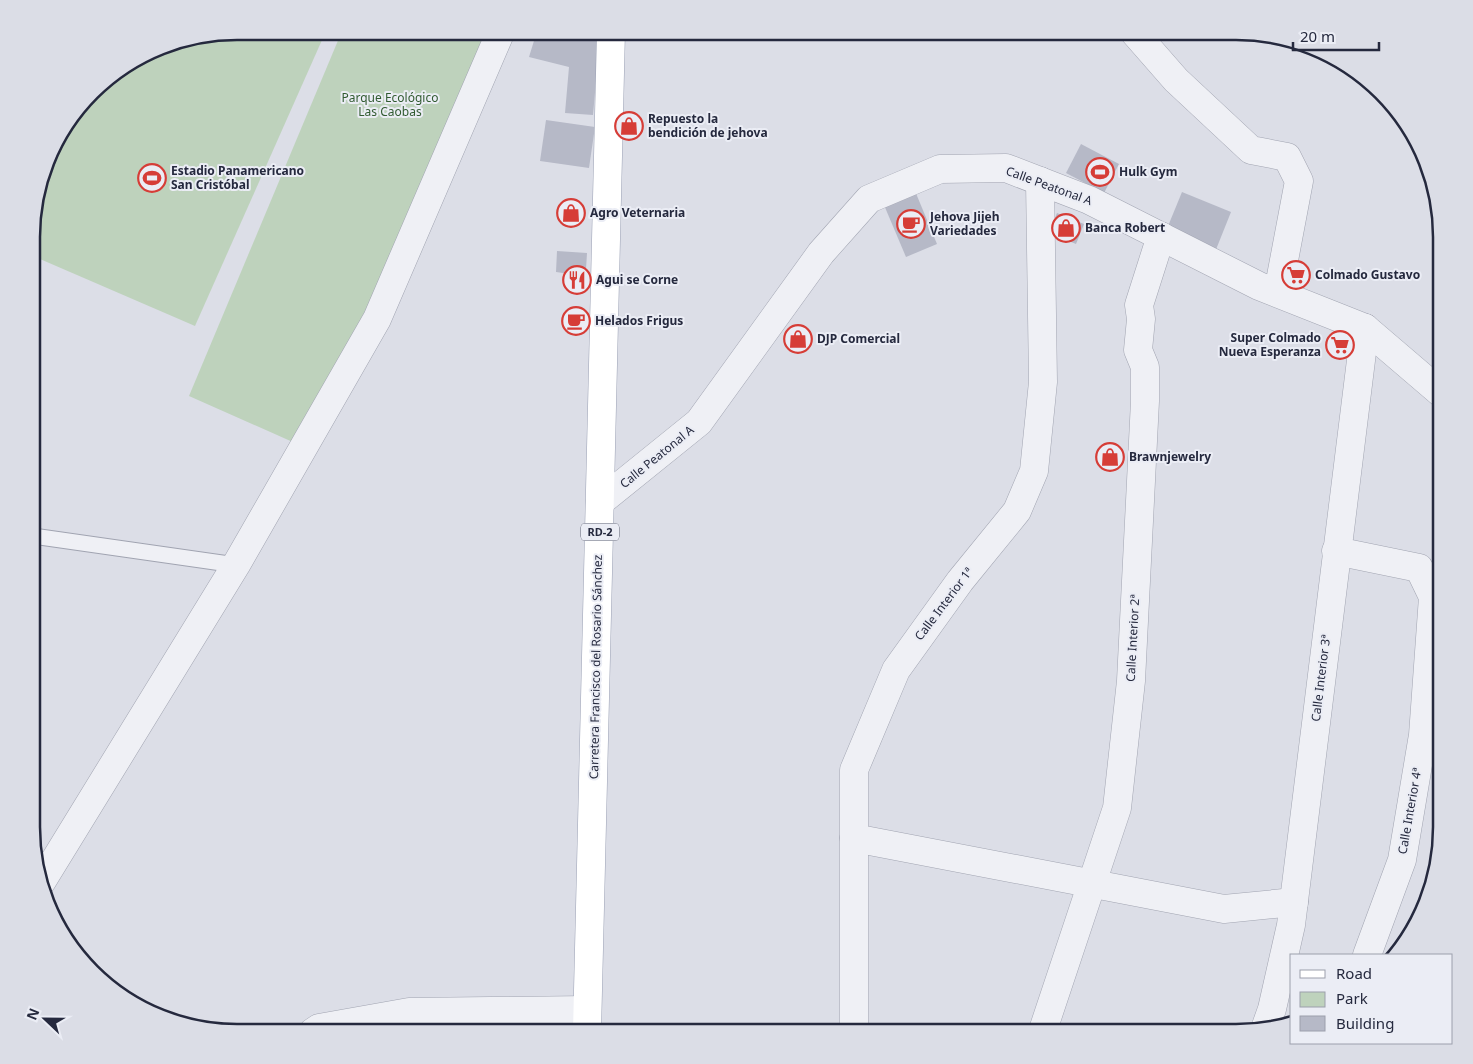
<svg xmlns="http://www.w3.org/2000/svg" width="1473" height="1064" viewBox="0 0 1473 1064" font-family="'Noto Sans',sans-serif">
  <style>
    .green { fill: #bed2bc }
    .building { fill: #b6b9c7 }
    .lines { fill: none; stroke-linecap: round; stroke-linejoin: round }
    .lane-casing { stroke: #a1a4b1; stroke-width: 17 }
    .street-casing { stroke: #a1a4b1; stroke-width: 29 }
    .primary-casing { stroke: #9aa0b4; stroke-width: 29 }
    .lane { stroke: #eff0f5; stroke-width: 15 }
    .street { stroke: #eff0f5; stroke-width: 28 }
    .primary { stroke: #fff; stroke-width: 28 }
    .labels { text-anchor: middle; stroke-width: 4; stroke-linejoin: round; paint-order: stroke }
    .shield { fill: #ebedf5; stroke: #606475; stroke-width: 1 }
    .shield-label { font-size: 11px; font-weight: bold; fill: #25293e }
    .park-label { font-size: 12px; fill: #315b31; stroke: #ebedf5 }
    .poi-label { font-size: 12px; font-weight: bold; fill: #25293e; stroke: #ebedf5; text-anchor: start }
    .street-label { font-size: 12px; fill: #25293e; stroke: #ebedf5 }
    .rim { fill: none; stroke: #25293e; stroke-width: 2.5 }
  </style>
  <rect width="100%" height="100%" fill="#dcdee7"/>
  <!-- green -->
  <g class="green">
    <path d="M237 31H326L195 326 33 256V210L53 146 101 82 158 47Z"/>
    <path d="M342 31H501L304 447 189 396Z"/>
  </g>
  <!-- building -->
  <g class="building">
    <path d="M537 31H597V70L593 115 565 113 569 67 529 57Z"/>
    <path d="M546 120 595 127 589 168 540 161Z"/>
    <path d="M1081 144 1119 164 1104 193 1066 173Z"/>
    <path d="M915 191 937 244 906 257 884 205Z"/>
    <path d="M1182 192 1231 212 1215 252 1166 231Z"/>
    <path d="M561 203 582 205 581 223 559 221Z"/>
    <path d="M1057 213 1084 224 1076 244 1049 233Z"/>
    <path d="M557 251 587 253 585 286 569 285 570 274 556 272Z"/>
    <path d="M1288 264 1305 265V286L1287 285Z"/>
    <path d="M567 313 586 316 584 329 565 326Z"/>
    <path d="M799 327 810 335 799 351 787 344Z"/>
    <path d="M1330 334 1354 341 1349 356 1326 349Z"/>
    <path d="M1441 434V444L1436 440Z"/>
    <path d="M1441 447V462L1434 456Z"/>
  </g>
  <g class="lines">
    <defs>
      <path id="lane" d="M33 536 236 565"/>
      <g id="street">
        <path d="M1134 32 1176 80 1251 150 1287 157 1299 181 1278 292"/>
        <path d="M600 502 699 422 821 253 869 199 940 169 1006 168 1089 200 1259 286 1365 328 1441 393"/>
        <path d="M1336 551 1419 568 1433 597 1423 735 1402 860 1367 955"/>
        <path d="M854 838 1224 909 1294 902"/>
        <path d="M42 881 236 565 377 319 501 31"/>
        <path d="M1266 1026 1272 1009 1291 925 1365 328"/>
        <path d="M313 1032 319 1028 409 1012 587 1010"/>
        <path d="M854 1033V770L896 670 960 581 1017 511 1034 471 1043 382 1040 181"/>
        <path d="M1042 1033 1117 808 1131 681 1145 401V367L1138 350 1141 319 1139 305 1161 236"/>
      </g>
      <path id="primary" d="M587 1032 611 31"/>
    </defs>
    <!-- lane casing -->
    <use href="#lane" class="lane-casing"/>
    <!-- street casing -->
    <use href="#street" class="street-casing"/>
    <!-- primary casing -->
    <use href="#primary" class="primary-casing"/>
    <!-- lane -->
    <use href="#lane" class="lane"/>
    <!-- street -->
    <use href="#street" class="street"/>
    <!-- primary -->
    <use href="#primary" class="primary"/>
  </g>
  <!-- icons -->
  <defs>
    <symbol id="shop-ring" viewBox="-11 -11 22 22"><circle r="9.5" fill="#ebedf5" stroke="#d63d37" stroke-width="1.5"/><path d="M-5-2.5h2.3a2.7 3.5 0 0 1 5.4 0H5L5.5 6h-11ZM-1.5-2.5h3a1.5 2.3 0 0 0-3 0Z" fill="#d63d37"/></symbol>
    <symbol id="stadium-ring" viewBox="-11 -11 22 22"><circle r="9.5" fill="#ebedf5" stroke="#d63d37" stroke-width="1.5"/><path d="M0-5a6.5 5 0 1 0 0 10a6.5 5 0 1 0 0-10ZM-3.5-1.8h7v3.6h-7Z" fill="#d63d37"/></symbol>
    <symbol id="cafe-ring" viewBox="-11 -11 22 22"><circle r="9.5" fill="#ebedf5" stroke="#d63d37" stroke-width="1.5"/><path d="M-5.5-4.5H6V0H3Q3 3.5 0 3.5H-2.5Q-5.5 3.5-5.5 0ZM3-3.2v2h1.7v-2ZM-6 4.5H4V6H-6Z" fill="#d63d37"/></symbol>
    <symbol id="supermarket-ring" viewBox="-11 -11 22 22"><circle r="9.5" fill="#ebedf5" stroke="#d63d37" stroke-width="1.5"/><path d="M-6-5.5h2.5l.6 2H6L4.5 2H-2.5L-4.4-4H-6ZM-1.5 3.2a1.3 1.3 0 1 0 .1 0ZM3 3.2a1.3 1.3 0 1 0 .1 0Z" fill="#d63d37"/></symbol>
    <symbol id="restaurant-ring" viewBox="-11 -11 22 22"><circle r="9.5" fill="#ebedf5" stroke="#d63d37" stroke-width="1.5"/><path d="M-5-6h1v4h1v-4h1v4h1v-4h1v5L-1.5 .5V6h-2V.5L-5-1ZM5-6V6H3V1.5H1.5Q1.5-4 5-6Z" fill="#d63d37"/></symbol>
  </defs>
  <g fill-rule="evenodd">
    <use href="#shop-ring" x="613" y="110" width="32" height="32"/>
    <use href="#stadium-ring" x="1084" y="156" width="32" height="32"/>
    <use href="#stadium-ring" x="136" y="162" width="32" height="32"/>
    <use href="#shop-ring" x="555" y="197" width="32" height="32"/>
    <use href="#cafe-ring" x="895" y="208" width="32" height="32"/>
    <use href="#shop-ring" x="1050" y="212" width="32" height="32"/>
    <use href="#supermarket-ring" x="1280" y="259" width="32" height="32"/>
    <use href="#restaurant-ring" x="561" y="264" width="32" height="32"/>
    <use href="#cafe-ring" x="560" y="305" width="32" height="32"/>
    <use href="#shop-ring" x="782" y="323" width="32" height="32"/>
    <use href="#supermarket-ring" x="1324" y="329" width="32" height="32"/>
    <use href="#shop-ring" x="1094" y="441" width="32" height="32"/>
  </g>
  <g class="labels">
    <!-- shield labels -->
    <rect class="shield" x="581" y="523.5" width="38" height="17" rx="4"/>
    <g class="shield-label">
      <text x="600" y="536">RD-2</text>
    </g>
    <!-- park labels -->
    <g class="park-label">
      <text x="390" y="102">Parque Ecológico<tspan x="390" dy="14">Las Caobas</tspan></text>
    </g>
    <!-- poi labels -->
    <g class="poi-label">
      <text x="648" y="123">Repuesto la<tspan x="648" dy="14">bendición de jehova</tspan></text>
      <text x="171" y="175">Estadio Panamericano<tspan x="171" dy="14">San Cristóbal</tspan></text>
      <text x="1119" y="176">Hulk Gym</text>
      <text x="590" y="217">Agro Veternaria</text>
      <text x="930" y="221">Jehova Jijeh<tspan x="930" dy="14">Variedades</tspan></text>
      <text x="1085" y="232">Banca Robert</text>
      <text x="1315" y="279">Colmado Gustavo</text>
      <text x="596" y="284">Agui se Corne</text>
      <text x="595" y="325">Helados Frigus</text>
      <text x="1321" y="342" text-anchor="end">Super Colmado<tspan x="1321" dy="14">Nueva Esperanza</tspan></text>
      <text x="817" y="343">DJP Comercial</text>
      <text x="1129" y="461">Brawnjewelry</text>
    </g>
    <!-- street labels -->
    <g class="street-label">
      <text transform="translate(1049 186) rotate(20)" y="4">Calle Peatonal A</text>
      <text transform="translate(657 457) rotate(-39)" y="4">Calle Peatonal A</text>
      <text transform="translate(944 604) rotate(-53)" y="4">Calle Interior 1ª</text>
      <text transform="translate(1133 638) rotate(-87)" y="4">Calle Interior 2ª</text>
      <text transform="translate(596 667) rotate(-89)" y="4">Carretera Francisco del Rosario Sánchez</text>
      <text transform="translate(1321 678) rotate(-83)" y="4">Calle Interior 3ª</text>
      <text transform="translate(1410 811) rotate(-80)" y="4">Calle Interior 4ª</text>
    </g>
  </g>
  <!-- crop -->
  <path d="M0 0H1473V1064H0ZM237 40H1236A197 197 0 0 1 1433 237V827A197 197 0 0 1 1236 1024H237A197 197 0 0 1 40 827V237A197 197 0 0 1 237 40Z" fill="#dbdde6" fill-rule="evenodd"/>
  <path class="rim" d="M237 40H1236A197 197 0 0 1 1433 237V827A197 197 0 0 1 1236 1024H237A197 197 0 0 1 40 827V237A197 197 0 0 1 237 40Z"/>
  <!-- legend -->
  <rect x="1290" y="954" width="162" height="90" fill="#ebedf5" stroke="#9c9fac"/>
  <rect x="1300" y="970" width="25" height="8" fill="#ffffff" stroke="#9c9fac"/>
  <text x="1336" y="979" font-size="15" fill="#25293e">Road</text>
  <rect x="1300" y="992" width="25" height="15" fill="#bed2bc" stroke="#9c9fac"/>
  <text x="1336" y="1004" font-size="15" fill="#25293e">Park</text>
  <rect x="1300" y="1016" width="25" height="15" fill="#b6b9c7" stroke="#9c9fac"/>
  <text x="1336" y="1029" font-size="15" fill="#25293e">Building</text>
  <!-- north arrow -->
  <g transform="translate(45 1019) rotate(292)" stroke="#ebedf5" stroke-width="4" paint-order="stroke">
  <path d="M0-4L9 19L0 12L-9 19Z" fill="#25293e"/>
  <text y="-8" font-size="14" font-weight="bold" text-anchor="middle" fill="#25293e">N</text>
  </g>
  <!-- scale -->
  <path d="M1293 42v8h86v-8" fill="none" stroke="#25293e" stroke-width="2.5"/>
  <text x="1300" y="42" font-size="15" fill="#25293e" stroke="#ebedf5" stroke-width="4" paint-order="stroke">20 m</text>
</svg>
